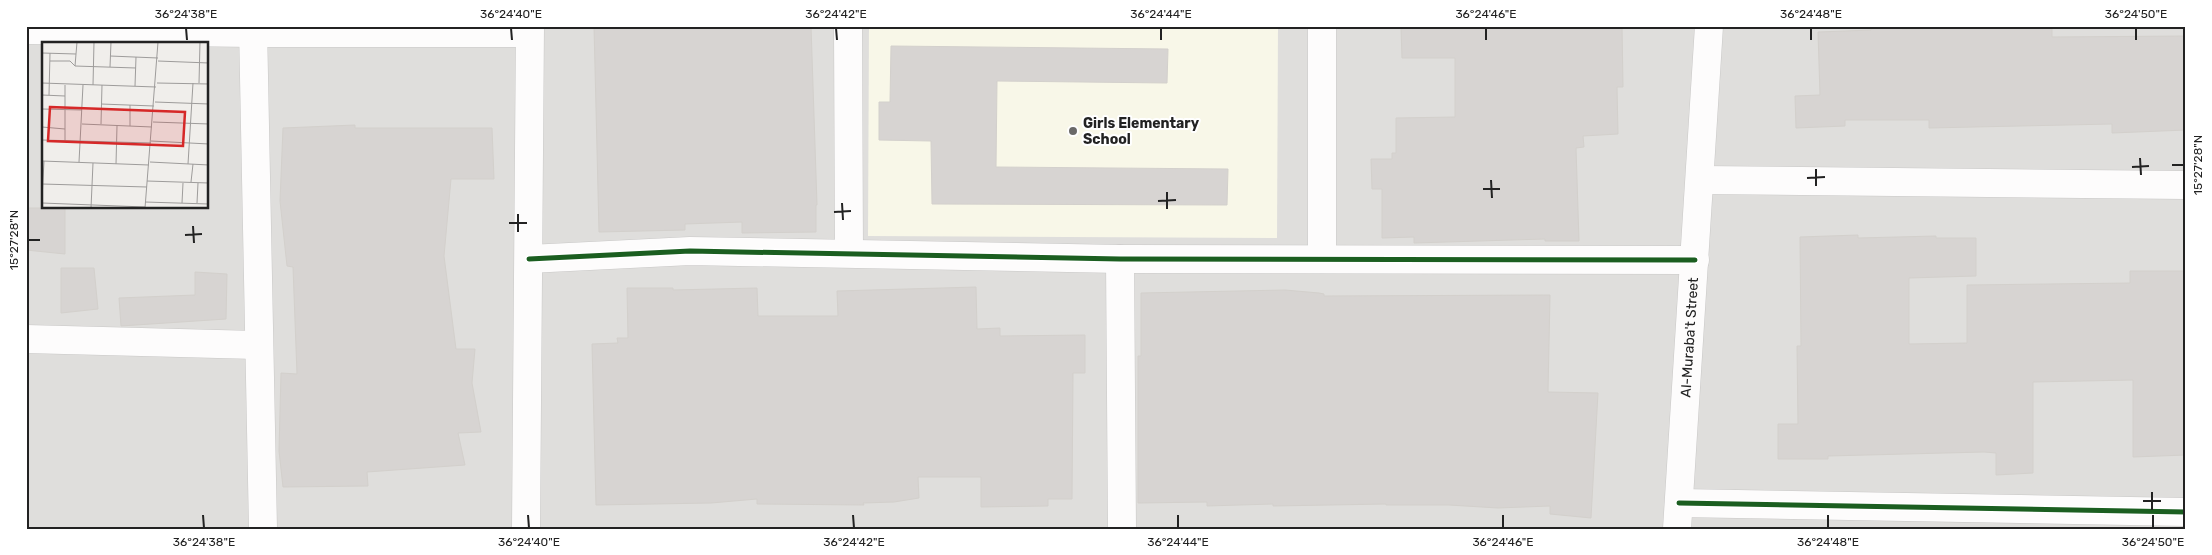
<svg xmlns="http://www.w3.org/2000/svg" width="2212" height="555" viewBox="0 0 2212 555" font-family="Rubik,sans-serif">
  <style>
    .residential { fill: #dfdedc; fill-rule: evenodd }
    .education { fill: #f8f7e8 }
    .building { fill: #d7d4d2; stroke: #d3d0cc }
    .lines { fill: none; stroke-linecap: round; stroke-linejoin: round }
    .minor-casing { stroke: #c9c8c7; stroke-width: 29 }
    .tertiary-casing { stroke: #c9c8c7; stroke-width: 29 }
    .minor { stroke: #fdfcfc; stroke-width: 28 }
    .tertiary { stroke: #fdfcfc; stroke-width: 28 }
    .cycleway-casing { stroke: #fff; stroke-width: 8 }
    .cycleway { stroke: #1b5e20; stroke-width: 5 }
    .ticks { fill: none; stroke: #222; stroke-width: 2 }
    .poi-dot { fill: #6a6968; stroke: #fff; stroke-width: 2 }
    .labels { text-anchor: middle; stroke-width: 4; stroke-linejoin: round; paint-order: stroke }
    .poi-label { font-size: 14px; font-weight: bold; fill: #222; stroke: #fff; text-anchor: start }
    .street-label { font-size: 14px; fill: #222; stroke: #fff }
    .inset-road { fill: none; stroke: #9e9c9b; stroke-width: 1 }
    .view { fill: #d62828; fill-opacity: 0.15; stroke: #d62828; stroke-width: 2.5 }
    .inset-edge { fill: none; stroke: #222; stroke-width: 2.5 }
    .neatline { fill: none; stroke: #222; stroke-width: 2 }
    .ticks-label { font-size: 12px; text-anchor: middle; fill: #222 }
  </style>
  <rect width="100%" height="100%" fill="#f0eeeb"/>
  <!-- residential -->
  <path class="residential" d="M26 26H2186V529H26ZM44 44H208V208H44Z"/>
  <!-- education -->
  <path class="education" d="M869 26H1278L1277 238 868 236Z"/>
  <!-- building -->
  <g class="building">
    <path d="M594 26H811L817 205H816V232L742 233V222L685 224V230L599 232Z"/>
    <path d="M1404 26H1622L1623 87H1617L1618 134 1583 136 1584 147 1576 148 1579 241H1545V239L1414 243V237L1382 238V189H1372L1371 159H1392V153H1396V118L1455 117V58H1402L1401 28Z"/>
    <path d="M1871 26H1902V29L2052 26V37L2186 36V130L2112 133V124L1929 128V120H1845V126L1796 128 1795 96 1820 95 1818 32 1871 30Z"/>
    <path d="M891 46 1168 49 1167 83 997 81 996 167 1228 169 1227 205 932 204 931 141 879 140V102H890Z"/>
    <path d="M355 125V128H492L494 179H451L444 256 456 349H475L472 383 481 432 458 433 465 465 367 472 368 486 283 487 279 451 281 373 297 374 293 267 287 266 280 201 283 128Z"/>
    <path d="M26 208H65V254L26 250Z"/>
    <path d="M1858 235V238L1936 236V238H1976V276L1909 278V344L1967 343V285L2130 283V271H2186V455L2133 457V380L2033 382V473L1996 475V453L1984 452 1828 456V459H1778V424H1798L1797 346H1801L1800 237Z"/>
    <path d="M61 268H94L98 309 61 313Z"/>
    <path d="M195 272 227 274 226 319 121 326 119 298 195 295Z"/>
    <path d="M976 287 977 329 1000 328V336L1085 335V373H1073L1072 499H1048V506L981 507V477H918L919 498 894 502 863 503 864 505 757 504V499L711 503 596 505 592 344 618 343 617 338H628L627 288H673V290L757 288 758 316H838L837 291Z"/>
    <path d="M1285 290 1319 293 1324 294V296L1550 295 1548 392 1598 393 1591 518 1550 514V506L1498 508 1449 505H1386V504L1273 506V504L1207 506V502L1138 503V356H1141V293Z"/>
  </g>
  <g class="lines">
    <defs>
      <g id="minor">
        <path d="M253 26 263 529"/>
        <path d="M848 26 849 253"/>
        <path d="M1322 26V259"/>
        <path d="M26 30 253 33H529"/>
        <path d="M1701 180 2186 185"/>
        <path d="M529 259 690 251 1120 259 1695 260"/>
        <path d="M1120 259 1122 529"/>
        <path d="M26 339 259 345"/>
        <path d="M1679 503 2186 512"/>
        <path d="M526 529 530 26"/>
      </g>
      <g id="tertiary">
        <path id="s1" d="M1677 529 1709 26"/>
      </g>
    </defs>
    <!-- minor casing -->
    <use href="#minor" class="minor-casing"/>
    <!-- tertiary casing -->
    <use href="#tertiary" class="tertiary-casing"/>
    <!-- minor -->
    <use href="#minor" class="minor"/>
    <!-- tertiary -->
    <use href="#tertiary" class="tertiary"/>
    <defs>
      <g id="cycleway">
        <path d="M529 259 690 251 1120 259 1695 260"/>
        <path d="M1679 503 2186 512"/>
      </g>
    </defs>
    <!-- cycleway casing -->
    <use href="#cycleway" class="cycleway-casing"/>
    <!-- cycleway -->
    <use href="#cycleway" class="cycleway"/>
  </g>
  <!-- ticks -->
  <path class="ticks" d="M186 28 187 40M511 28 512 40M836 28 837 40M1161 28V40M1486 28V40M1811 28V40M2136 28V40M2140 158 2141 175M2172 165H2184M2132 167 2149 166M1816 169V186M1807 178 1825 177M1491 180 1492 198M1483 189H1500M1167 192V209M1158 201 1176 200M842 203 843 220M834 212 851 211M518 214V232M509 223H527M193 226 194 243M185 235 202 234M28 240H40M2152 492V510M2143 501H2161M203 515 204 528M528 515 529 528M853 515 854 528M1178 515V528M1503 515V528M1828 515V528M2153 515V528"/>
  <!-- markers -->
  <circle class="poi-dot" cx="1073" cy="131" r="5"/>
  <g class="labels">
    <!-- poi labels -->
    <g class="poi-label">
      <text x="1083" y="128">Girls Elementary<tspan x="1083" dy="16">School</tspan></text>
    </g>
    <!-- street labels -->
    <g class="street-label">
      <text dy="5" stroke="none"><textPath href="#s1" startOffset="192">Al-Muraba't Street</textPath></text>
    </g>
  </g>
  <!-- overview -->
  <g transform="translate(42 42)">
    <rect width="166" height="166" fill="#f0eeeb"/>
    <path class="inset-road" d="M0 11 34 12M68 14 116 16M8 19H28L33 24 94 26M116 19 167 21M33 24 35 0M68 25 69 0M0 41 114 45M115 41 167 42M157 41 158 0M51 43 52 0M93 44 94 15M0 53 23 54M7 53 8 11M113 60 167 62M59 62 112 64M0 67 40 68M111 80 167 82M40 82 110 85M59 82 60 43M88 84V63M0 85 23 87M0 98 109 101M23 99V43M109 99 167 102M0 119 107 123M37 120 41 43M108 120 167 123M74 122 75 84M146 122 151 41M105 139 167 141M149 140 151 122M0 142 105 145M0 157 2 119M103 160 167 162M0 161 103 165M140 161 141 141M155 161 156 141M49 166 51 121M103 166 116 0"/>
    <path class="view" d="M8 65 143 70 141 104 6 99Z"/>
    <rect width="166" height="166" class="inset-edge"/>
  </g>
  <!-- border -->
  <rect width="2212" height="555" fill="none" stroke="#ffffff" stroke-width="55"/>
  <rect x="28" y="28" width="2156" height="500" class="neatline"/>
  <g class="ticks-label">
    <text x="186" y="18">36°24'38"E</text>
    <text x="511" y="18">36°24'40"E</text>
    <text x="836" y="18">36°24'42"E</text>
    <text x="1161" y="18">36°24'44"E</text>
    <text x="1486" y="18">36°24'46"E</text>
    <text x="1811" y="18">36°24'48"E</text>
    <text x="2136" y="18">36°24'50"E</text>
    <text transform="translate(2198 165) rotate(-90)" y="4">15°27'28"N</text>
    <text transform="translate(14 240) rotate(-90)" y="4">15°27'28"N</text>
    <text x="204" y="546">36°24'38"E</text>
    <text x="529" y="546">36°24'40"E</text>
    <text x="854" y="546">36°24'42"E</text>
    <text x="1178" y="546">36°24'44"E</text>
    <text x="1503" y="546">36°24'46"E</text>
    <text x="1828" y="546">36°24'48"E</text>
    <text x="2153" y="546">36°24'50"E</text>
  </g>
</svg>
